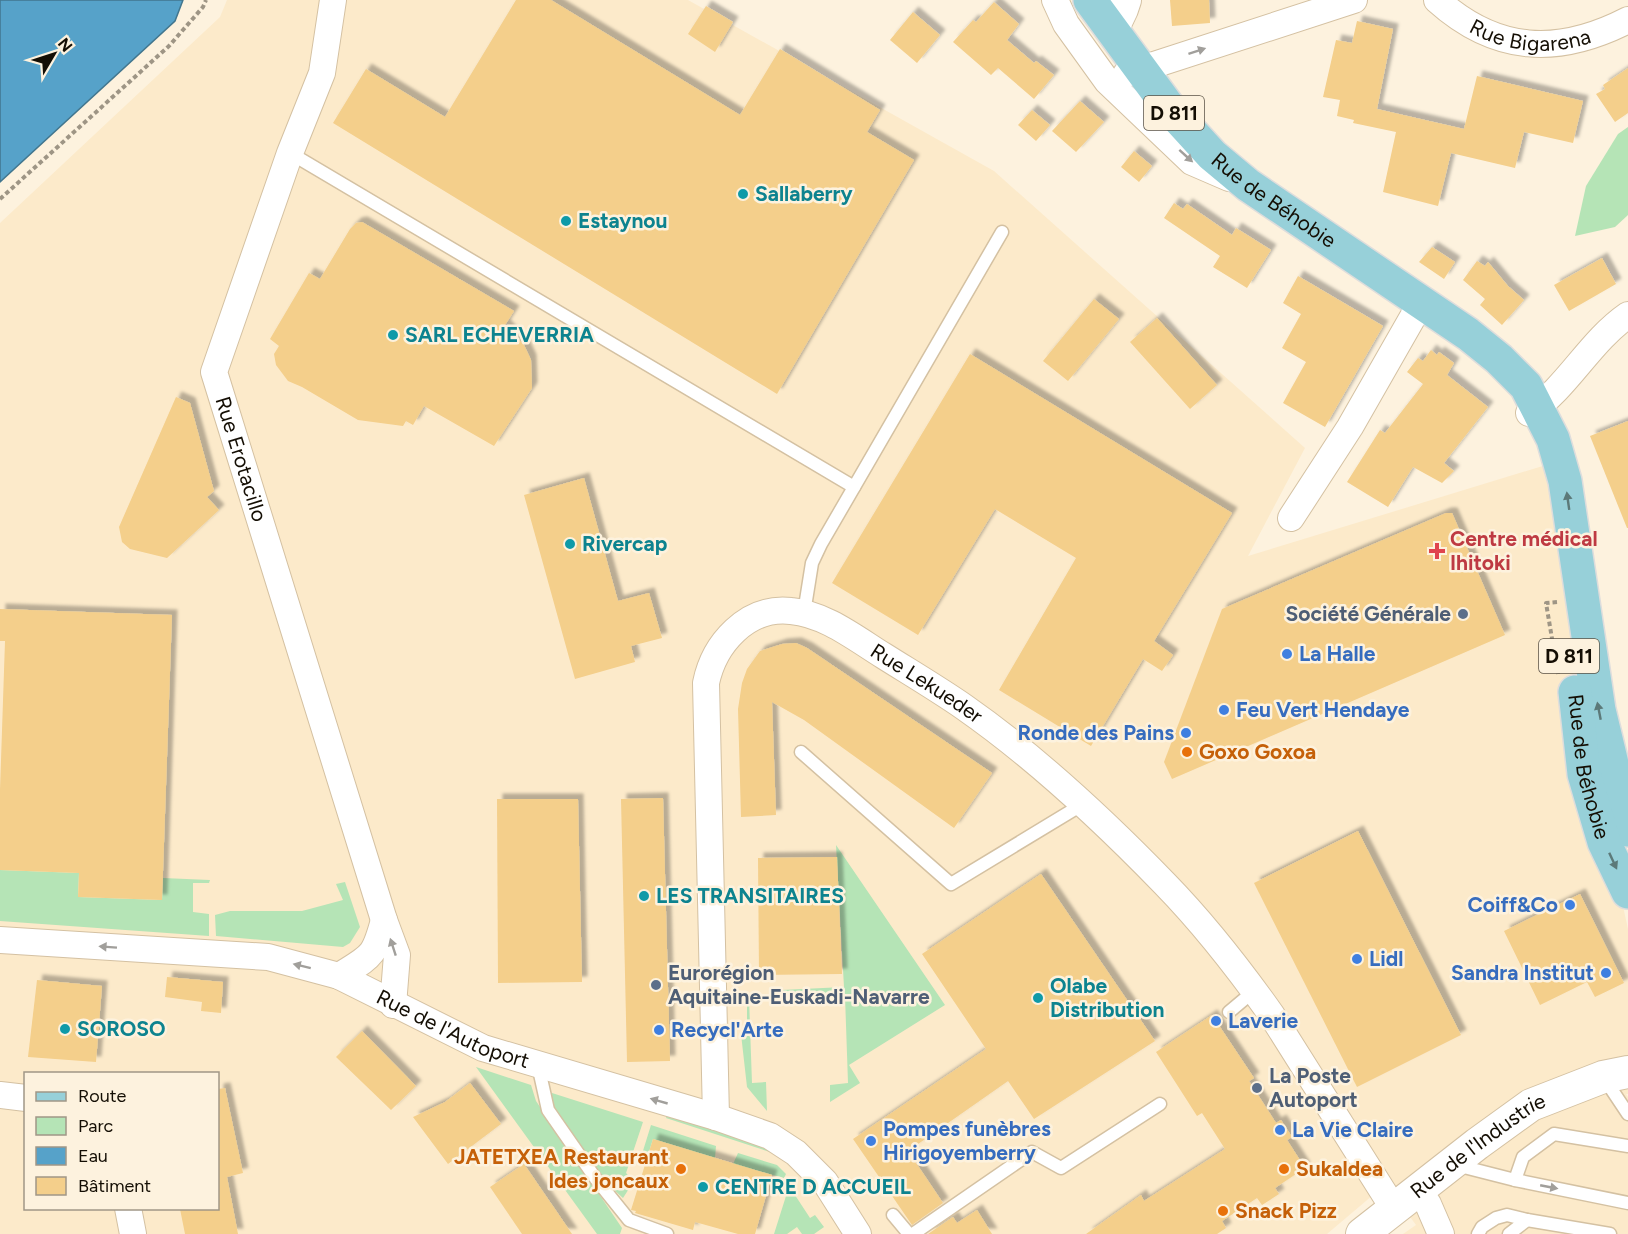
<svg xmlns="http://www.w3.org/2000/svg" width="1628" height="1234" viewBox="0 0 1628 1234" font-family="Figtree,sans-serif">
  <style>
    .built { fill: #fceaca; fill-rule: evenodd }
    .green { fill: #b5e4b6 }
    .water { fill: #56a2c9; stroke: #42768e; stroke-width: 1.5 }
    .building { fill: #f4cf8b; filter: url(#shadow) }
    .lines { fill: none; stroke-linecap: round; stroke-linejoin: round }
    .service-casing { stroke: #d4c1a2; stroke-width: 15 }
    .minor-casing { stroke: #d4c1a2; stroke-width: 28 }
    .tertiary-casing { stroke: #d4c1a2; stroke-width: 34 }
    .primary-casing { stroke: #dedddc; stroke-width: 36 }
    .path { stroke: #9e9585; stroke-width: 4; stroke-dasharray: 4.5 3; stroke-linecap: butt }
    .service { stroke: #fff; stroke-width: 12 }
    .minor { stroke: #fff; stroke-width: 26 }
    .tertiary { stroke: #fff; stroke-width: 32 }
    .primary { stroke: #97d0d9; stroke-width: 33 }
    .oneway { fill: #a19f9b }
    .oneway2 { fill: #5c7979 }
    .culture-dot { fill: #0f9aa8; stroke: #fdf2de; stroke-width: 2 }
    .health-dot { fill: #e0444e; stroke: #fdf2de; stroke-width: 2 }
    .service-dot { fill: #5c6f8a; stroke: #fdf2de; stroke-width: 2 }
    .shop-dot { fill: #3f7fe0; stroke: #fdf2de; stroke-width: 2 }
    .food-dot { fill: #e8710a; stroke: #fdf2de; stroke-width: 2 }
    .labels { text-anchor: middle; stroke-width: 5; stroke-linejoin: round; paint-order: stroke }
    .shield { fill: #fdf2de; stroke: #5a5245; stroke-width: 1.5 }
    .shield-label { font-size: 20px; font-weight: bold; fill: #140e04 }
    .street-label { font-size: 21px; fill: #140e04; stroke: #fdf2de }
    .culture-label { font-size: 21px; font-weight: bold; fill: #0d838f; stroke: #fdf2de; text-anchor: start }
    .health-label { font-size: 21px; font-weight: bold; fill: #be3a42; stroke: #fdf2de; text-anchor: start }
    .service-label { font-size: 21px; font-weight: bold; fill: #4e5e75; stroke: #fdf2de; text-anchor: start }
    .shop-label { font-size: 21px; font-weight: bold; fill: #366cbe; stroke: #fdf2de; text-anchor: start }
    .food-label { font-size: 21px; font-weight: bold; fill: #c56008; stroke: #fdf2de; text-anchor: start }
  </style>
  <defs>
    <filter id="shadow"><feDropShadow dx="5.5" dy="-5.5" stdDeviation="1.5" flood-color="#0004"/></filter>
  </defs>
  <rect width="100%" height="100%" fill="#fdf2de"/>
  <!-- built -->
  <path class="built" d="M227 0H688L994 171 1305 448 1248 556 1546 465 1602 811 1628 929V1094H1626L1628 1097V1234H1403L1416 1225 1386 1184 1327 1234H0V223L220 17ZM26 1074H218V1208H26Z"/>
  <!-- green -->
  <g class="green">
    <path d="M1628 127V215L1615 227 1575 236 1586 186 1618 134Z"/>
    <path d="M836 845 945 1005 849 1065 860 1083 830 1102V1085L848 1083 845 996H781V990L844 987Z"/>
    <path d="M0 870 79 873 78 897 162 900 163 878 210 880 209 883H193V912L209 914V936L0 921Z"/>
    <path d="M345 882 360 927 350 943 343 947 216 936 215 915 230 911H302L343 900 336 884Z"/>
    <path d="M747 998H749L752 1083 766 1082 767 1111 747 1087 741 1034 747 1033Z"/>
    <path d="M476 1067 531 1085 536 1101 622 1228 620 1234H597Z"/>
    <path d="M552 1093 643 1122 626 1173 634 1181 623 1198 602 1179 550 1101Z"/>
    <path d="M668 1113 774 1149 770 1152 666 1118Z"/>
    <path d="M651 1125 716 1146 715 1158 653 1139 648 1155 642 1154Z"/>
    <path d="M738 1153 777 1165 786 1174 784 1178 733 1164Z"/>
    <path d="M793 1192 810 1218 815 1215 824 1227 814 1234H802L797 1227 787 1234H774L786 1196Z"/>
  </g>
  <!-- water -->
  <path class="water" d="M0 0H183L175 21 0 182Z"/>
  <!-- building -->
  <g class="building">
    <path d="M516 0H551L740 115 780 49 880 110 867 132 914 160 777 394 333 123 366 69 445 117Z"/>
    <path d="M1170 0H1209L1210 23 1172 26Z"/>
    <path d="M994 2 1019 24 1007 40 1034 63 1036 61 1054 75 1034 99 998 68 991 75 953 42 973 20 976 22Z"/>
    <path d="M706 6 733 22 715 52 688 34Z"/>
    <path d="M913 12 940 35 917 63 890 40Z"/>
    <path d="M1357 21 1393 29 1377 109 1464 129 1477 76 1583 101 1573 143 1524 132 1515 168 1451 153 1438 206 1383 192 1396 132 1353 123 1354 120 1337 116 1340 100 1323 97 1336 40 1352 43Z"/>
    <path d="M1628 68V113L1615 122 1596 94 1605 89 1603 85Z"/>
    <path d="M1080 101 1104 122 1076 152 1052 131Z"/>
    <path d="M1032 110 1050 125 1036 141 1018 125Z"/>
    <path d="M1134 151 1152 166 1139 182 1121 167Z"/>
    <path d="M1174 203 1183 209 1187 204 1232 235 1236 228 1271 250 1247 288 1213 267 1220 256 1164 218Z"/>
    <path d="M362 222 514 311 505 325 524 345 531 360 532 388 494 446 424 406 413 425 406 421 403 426 358 420 302 387 288 381 276 365 274 354 279 346 270 339 309 273 320 279 350 229 356 223Z"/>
    <path d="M1432 247 1455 262 1444 279 1419 262Z"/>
    <path d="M1602 258 1616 284 1569 311 1554 285Z"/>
    <path d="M1477 261 1485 266 1488 262 1508 286 1524 300 1502 325 1480 305 1485 299 1463 280Z"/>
    <path d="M1298 276 1383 326 1325 427 1283 403 1306 362 1282 348 1301 314 1283 303Z"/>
    <path d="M1094 299 1119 319 1068 381 1043 361Z"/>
    <path d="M1157 318 1217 385 1190 409 1130 342Z"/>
    <path d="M1431 350 1437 355 1439 352 1454 363 1447 375 1488 407 1444 463 1454 471 1442 483 1413 467 1388 507 1347 482 1380 430 1385 433 1423 384 1407 372 1418 358 1423 361Z"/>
    <path d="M970 354 1232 513 1154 641 1173 655 1162 671 1143 659 1091 746 999 690 1076 558 995 509 918 635 832 583Z"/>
    <path d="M176 397 190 403 214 491 207 497 219 510 167 558 130 549 122 542 119 527Z"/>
    <path d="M1628 421V528H1627L1590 436Z"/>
    <path d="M584 478 618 601 649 593 662 638 631 646 635 662 575 679 524 495Z"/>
    <path d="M1446 513H1452L1505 635 1172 779 1164 762 1222 609Z"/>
    <path d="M0 609 172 615 162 900 78 897 79 873 0 870V790L5 641H0Z"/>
    <path d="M796 643 807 648 992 773 954 828 804 720 772 702 776 815 741 817 738 709 742 683 747 669 760 651 782 644Z"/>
    <path d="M663 798 670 1061 627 1062 621 799Z"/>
    <path d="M497 799H578L582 982 498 983Z"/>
    <path d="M1358 831 1461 1035 1357 1087 1254 883Z"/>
    <path d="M837 857 842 974 759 975 758 858Z"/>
    <path d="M1041 874 1155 1041 1034 1119 1008 1081 908 1151 943 1203 912 1225 853 1139 986 1049 922 954Z"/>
    <path d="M1580 894 1624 983 1595 997 1587 982 1540 1005 1504 931Z"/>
    <path d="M167 977 223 982 221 1013 201 1011 202 1002 165 997Z"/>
    <path d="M37 980 102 986 96 1062 28 1057Z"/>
    <path d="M1212 1015 1254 1078 1249 1081 1276 1123 1281 1120 1292 1137 1287 1140 1305 1168 1275 1188 1279 1194 1262 1205 1257 1198 1222 1221 1226 1228 1217 1234H1086L1141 1195 1144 1201 1225 1149 1202 1113 1197 1116 1156 1052Z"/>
    <path d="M362 1031 416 1086 391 1110 336 1057Z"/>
    <path d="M470 1083 501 1124 448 1164 413 1117 445 1102Z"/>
    <path d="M225 1088 243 1173 227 1177 238 1234H185L180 1209H218V1089Z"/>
    <path d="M653 1139 772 1175 755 1234H738L695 1222 693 1230 635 1213 636 1211 631 1210Z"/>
    <path d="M524 1164 572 1234H522L490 1187Z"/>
    <path d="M977 1210 992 1234H928L953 1217 957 1223Z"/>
  </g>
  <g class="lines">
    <defs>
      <g id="service">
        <path d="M290 153 854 487"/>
        <path d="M804 613 812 563 821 544 1002 232"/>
        <path d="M801 752 951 884 1083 804"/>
        <path d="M1229 1012 1254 991"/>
        <path d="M538 1065 548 1110 596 1179 629 1220 667 1234"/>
        <path d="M1604 1078 1628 1114"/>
        <path d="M1456 1165 1515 1180 1628 1203"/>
        <path d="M1515 1180 1523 1157 1554 1134 1628 1146"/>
        <path d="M893 1215 909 1234"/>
        <path d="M913 1234 1032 1152 1061 1168 1160 1104"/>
        <path d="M1478 1234 1482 1227 1496 1218 1507 1215 1527 1220 1610 1234"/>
        <path d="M1509 1234 1527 1220"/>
      </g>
      <g id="minor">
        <path id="s1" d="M333 0 322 73 290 153 214 372 384 920"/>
        <path d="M1055 0 1066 24 1107 81 1192 162 1229 178"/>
        <path id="s2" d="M1437 0C1496 53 1558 56 1628 20"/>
        <path d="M1126 74 1354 0"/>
        <path d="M1529 413C1568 387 1589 342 1628 315"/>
        <path d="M1291 518 1350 427 1422 301"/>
        <path id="s3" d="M0 940 268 957 339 976 483 1048 716 1117 770 1136 796 1153 825 1182 858 1234"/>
        <path d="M339 976C371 956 374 958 384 920L397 955 393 1005"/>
        <path d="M0 1095 26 1098"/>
        <path id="s4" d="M716 1117 706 683C714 644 747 606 791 611 825 614 855 638 884 656 911 673 938 689 964 707 1037 758 1103 820 1165 884 1204 924 1239 969 1271 1014L1394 1209"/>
        <path d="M1418 1190 1428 1204 1441 1234"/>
        <path d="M128 1208 133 1234"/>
      </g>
      <g id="tertiary">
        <path d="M1112 30 1122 9 1125 0"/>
        <path id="s5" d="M1362 1234 1477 1144 1531 1105 1603 1077 1628 1072"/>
      </g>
      <g id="primary">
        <path id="s6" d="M1090 0 1170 109 1212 155 1248 185 1468 334 1499 359 1526 386 1553 439 1565 481 1599 710 1628 830"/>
        <path id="s7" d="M1575 692 1584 774 1604 842 1628 892"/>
      </g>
    </defs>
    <!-- service casing -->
    <use href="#service" class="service-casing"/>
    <!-- minor casing -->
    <use href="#minor" class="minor-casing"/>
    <!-- tertiary casing -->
    <use href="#tertiary" class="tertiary-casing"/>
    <!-- primary casing -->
    <use href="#primary" class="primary-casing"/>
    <!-- path -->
    <g class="path">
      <path d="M0 199 169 46 203 7 206 0"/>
      <path d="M1557 602 1546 603 1558 674"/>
    </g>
    <!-- service -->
    <use href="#service" class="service"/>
    <!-- minor -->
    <use href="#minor" class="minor"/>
    <!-- tertiary -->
    <use href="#tertiary" class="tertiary"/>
    <!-- primary -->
    <use href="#primary" class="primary"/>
  </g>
  <!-- one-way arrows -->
  <defs><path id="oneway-solid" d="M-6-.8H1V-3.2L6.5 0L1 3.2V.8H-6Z" transform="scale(1.5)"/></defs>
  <g class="oneway">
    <use href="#oneway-solid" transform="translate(1197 51) rotate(-18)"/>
    <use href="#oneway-solid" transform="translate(1186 156) rotate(42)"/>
    <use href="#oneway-solid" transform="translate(108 947) rotate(-176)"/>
    <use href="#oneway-solid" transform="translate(393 947) rotate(-108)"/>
    <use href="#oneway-solid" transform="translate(302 966) rotate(-166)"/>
    <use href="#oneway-solid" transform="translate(659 1101) rotate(-164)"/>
    <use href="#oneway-solid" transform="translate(1549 1187) rotate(11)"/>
  </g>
  <g class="oneway2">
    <use href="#oneway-solid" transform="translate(1568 501) rotate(-98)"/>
    <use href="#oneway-solid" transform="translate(1599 711) rotate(-101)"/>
    <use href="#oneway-solid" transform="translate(1613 861) rotate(65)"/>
  </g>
  <!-- markers -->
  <g class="culture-dot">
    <circle cx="743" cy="194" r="6"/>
    <circle cx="566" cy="221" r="6"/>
    <circle cx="393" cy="335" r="6"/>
    <circle cx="570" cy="544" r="6"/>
    <circle cx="644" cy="896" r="6"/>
    <circle cx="1038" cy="998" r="6"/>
    <circle cx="65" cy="1029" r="6"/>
    <circle cx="703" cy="1187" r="6"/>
  </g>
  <path class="health-dot" d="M1434 542h6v6h6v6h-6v6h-6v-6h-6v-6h6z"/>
  <g class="service-dot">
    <circle cx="1463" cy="614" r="6"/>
    <circle cx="656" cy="985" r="6"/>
    <circle cx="1257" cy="1088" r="6"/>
  </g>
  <g class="shop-dot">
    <circle cx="1287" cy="654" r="6"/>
    <circle cx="1224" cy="710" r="6"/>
    <circle cx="1186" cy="733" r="6"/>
    <circle cx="1570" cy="905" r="6"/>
    <circle cx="1357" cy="959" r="6"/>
    <circle cx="1606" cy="973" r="6"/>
    <circle cx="1216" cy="1021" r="6"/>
    <circle cx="659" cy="1030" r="6"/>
    <circle cx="1280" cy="1130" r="6"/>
    <circle cx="871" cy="1141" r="6"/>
  </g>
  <g class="food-dot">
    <circle cx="1187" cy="752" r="6"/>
    <circle cx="681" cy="1169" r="6"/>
    <circle cx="1284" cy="1169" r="6"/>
    <circle cx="1223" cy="1211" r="6"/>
  </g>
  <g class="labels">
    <!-- shield labels -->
    <g class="shield">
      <rect x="1144" y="96" width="60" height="34" rx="4.5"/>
      <rect x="1539" y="639" width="60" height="34" rx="4.5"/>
    </g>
    <g class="shield-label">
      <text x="1174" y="120">D 811</text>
      <text x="1569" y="663">D 811</text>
    </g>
    <!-- street labels -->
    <g class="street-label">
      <text dy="7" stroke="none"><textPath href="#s2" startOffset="104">Rue Bigarena</textPath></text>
      <text dy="7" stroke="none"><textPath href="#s6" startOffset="274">Rue de Béhobie</textPath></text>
      <text dy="7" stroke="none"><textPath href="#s1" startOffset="483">Rue Erotacillo</textPath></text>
      <text dy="7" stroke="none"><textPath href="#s4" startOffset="711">Rue Lekueder</textPath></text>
      <text dy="7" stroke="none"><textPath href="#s7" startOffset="76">Rue de Béhobie</textPath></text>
      <text dy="7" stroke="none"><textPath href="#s3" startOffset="468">Rue de l'Autoport</textPath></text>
      <text dy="7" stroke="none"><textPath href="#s5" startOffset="146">Rue de l'Industrie</textPath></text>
    </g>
    <!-- culture labels -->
    <g class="culture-label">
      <text x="755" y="201">Sallaberry</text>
      <text x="578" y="228">Estaynou</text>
      <text x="405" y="342">SARL ECHEVERRIA</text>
      <text x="582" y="551">Rivercap</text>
      <text x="656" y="903">LES TRANSITAIRES</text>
      <text x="1050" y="993">Olabe<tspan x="1050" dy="24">Distribution</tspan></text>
      <text x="77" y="1036">SOROSO</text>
      <text x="715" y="1194">CENTRE D ACCUEIL</text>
    </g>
    <!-- health labels -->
    <g class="health-label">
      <text x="1450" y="546">Centre médical<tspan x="1450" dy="24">Ihitoki</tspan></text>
    </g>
    <!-- service labels -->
    <g class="service-label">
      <text x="1451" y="621" text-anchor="end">Société Générale</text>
      <text x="668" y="980">Eurorégion<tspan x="668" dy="24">Aquitaine-Euskadi-Navarre</tspan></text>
      <text x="1269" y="1083">La Poste<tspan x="1269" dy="24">Autoport</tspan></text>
    </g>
    <!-- shop labels -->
    <g class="shop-label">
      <text x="1299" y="661">La Halle</text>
      <text x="1236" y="717">Feu Vert Hendaye</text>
      <text x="1174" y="740" text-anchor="end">Ronde des Pains</text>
      <text x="1558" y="912" text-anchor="end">Coiff&amp;Co</text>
      <text x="1369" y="966">Lidl</text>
      <text x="1594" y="980" text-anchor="end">Sandra Institut</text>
      <text x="1228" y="1028">Laverie</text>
      <text x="671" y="1037">Recycl'Arte</text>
      <text x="883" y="1136">Pompes funèbres<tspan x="883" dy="24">Hirigoyemberry</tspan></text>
      <text x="1292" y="1137">La Vie Claire</text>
    </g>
    <!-- food labels -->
    <g class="food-label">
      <text x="1199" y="759">Goxo Goxoa</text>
      <text x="669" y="1164" text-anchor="end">JATETXEA Restaurant<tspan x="669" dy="24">ldes joncaux</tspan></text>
      <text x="1296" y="1176">Sukaldea</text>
      <text x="1235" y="1218">Snack Pizz</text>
    </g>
  </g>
  <!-- legend -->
  <rect x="24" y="1072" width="195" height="138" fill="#fdf2de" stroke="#a09787" stroke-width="1.5"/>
  <rect x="36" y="1092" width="30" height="9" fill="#97d0d9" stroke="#a09787" stroke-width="1.5"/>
  <text x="78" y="1102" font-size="18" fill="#140e04">Route</text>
  <rect x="36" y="1117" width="30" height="18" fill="#b5e4b6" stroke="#a09787" stroke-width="1.5"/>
  <text x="78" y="1132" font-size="18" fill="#140e04">Parc</text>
  <rect x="36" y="1147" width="30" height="18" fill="#56a2c9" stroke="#a09787" stroke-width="1.5"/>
  <text x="78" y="1162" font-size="18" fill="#140e04">Eau</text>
  <rect x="36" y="1177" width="30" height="18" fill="#f4cf8b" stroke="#a09787" stroke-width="1.5"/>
  <text x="78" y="1192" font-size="18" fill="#140e04">Bâtiment</text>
  <!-- north arrow -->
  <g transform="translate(54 54) rotate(51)" stroke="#fdf2de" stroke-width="4.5" paint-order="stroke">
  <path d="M0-4.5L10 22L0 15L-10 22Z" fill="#140e04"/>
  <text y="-9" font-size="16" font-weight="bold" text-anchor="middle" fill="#140e04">N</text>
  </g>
</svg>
